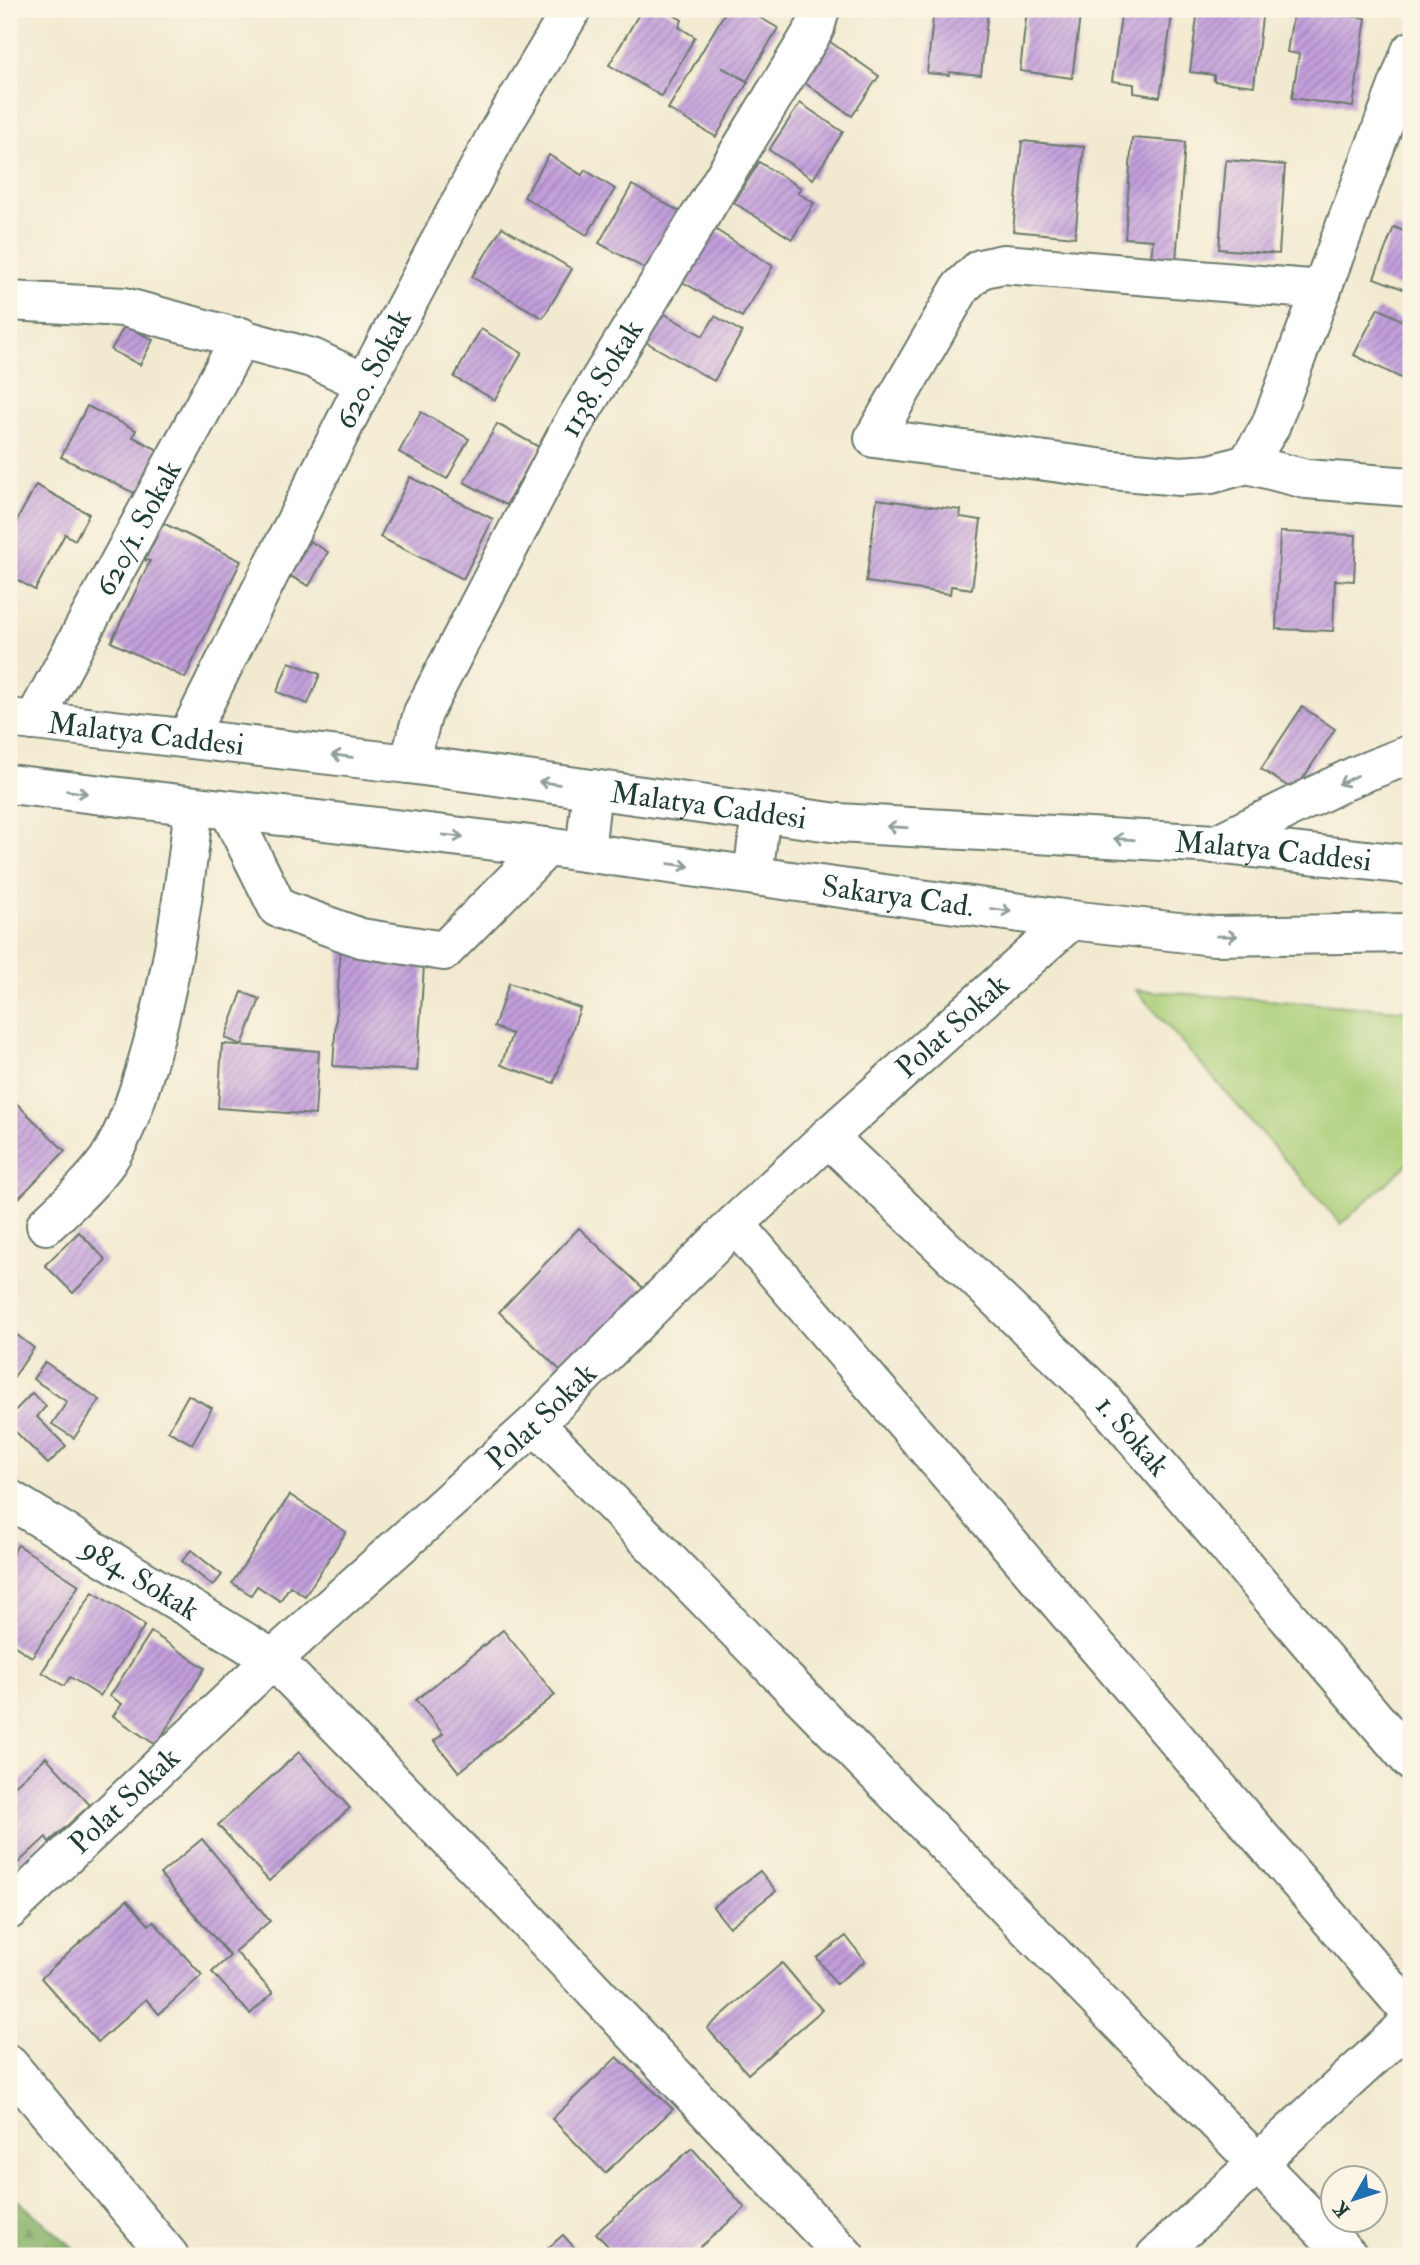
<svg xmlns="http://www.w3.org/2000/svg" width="1420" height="2265" viewBox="0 0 1420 2265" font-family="'IM FELL Double Pica',serif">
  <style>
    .forest { fill: url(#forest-firs); stroke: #52774e; stroke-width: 2 }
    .park { fill: #a9ce77; stroke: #648656; stroke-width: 2 }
    .building { fill: url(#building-hatch) }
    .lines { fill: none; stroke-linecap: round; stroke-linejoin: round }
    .minor-casing { stroke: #697a6b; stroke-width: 42 }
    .major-casing { stroke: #697a6b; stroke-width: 42 }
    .minor { stroke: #fff; stroke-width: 38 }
    .major { stroke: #fff; stroke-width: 38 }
    .oneway { stroke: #8f9e9a }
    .labels { text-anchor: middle; stroke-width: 5; stroke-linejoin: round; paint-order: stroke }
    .street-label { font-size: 30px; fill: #1f3d34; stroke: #fcf5e5 }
  </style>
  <defs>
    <pattern id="forest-firs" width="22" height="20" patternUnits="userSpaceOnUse" patternTransform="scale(1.75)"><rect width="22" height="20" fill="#86b168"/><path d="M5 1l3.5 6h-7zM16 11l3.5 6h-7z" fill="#6d9156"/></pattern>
    <pattern id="building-hatch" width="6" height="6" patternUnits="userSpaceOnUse" patternTransform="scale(1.75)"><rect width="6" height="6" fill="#c29edb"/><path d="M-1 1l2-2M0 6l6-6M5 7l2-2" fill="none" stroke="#9d82b2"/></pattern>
  </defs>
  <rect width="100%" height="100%" fill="#fcf5e5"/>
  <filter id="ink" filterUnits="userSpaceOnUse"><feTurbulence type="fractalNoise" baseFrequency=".0143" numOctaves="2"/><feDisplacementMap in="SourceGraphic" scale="14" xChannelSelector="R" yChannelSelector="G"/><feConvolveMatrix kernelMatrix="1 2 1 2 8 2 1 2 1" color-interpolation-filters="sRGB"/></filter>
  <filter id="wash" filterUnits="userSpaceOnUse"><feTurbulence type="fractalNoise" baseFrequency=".00686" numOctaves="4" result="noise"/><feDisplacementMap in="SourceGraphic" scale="28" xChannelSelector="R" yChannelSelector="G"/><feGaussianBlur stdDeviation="1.57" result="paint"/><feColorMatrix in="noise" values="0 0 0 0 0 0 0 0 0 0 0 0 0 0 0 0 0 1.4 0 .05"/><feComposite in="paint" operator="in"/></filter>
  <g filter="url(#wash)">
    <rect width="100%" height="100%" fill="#f2ead0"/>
    <!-- forest -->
    <path class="forest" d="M9 2193 83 2256H9Z"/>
    <!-- park -->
    <path class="park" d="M1136 990 1411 1011V1161L1341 1224Z"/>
    <g id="blocks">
      <!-- building -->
      <g class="building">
        <path d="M642 9H663L682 20 679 27 695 37 661 96 609 65Z"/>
        <path d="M727 9H745L778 28 747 81 721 67 748 82 716 137 668 109Z"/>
        <path d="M934 9H988L981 75 949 72V75L927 73Z"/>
        <path d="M1027 9H1081L1072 78 1020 71Z"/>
        <path d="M1122 9H1173L1160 97 1134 93V84L1112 81Z"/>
        <path d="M1198 9H1263L1254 86 1214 81V75L1190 72Z"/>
        <path d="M1294 9 1366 18 1353 107 1292 98 1299 54 1287 52Z"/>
        <path d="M826 39 879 76 852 116 799 79Z"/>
        <path d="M800 103 843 132 813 179 769 150Z"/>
        <path d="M1132 138 1185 142 1176 261 1151 259 1153 240 1125 238Z"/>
        <path d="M1022 141 1084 147 1075 237 1013 231Z"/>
        <path d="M549 155 582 175 585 170 615 189 587 235 524 197Z"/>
        <path d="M1226 160 1285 165 1279 254 1219 249Z"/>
        <path d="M759 162 801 188 798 193 814 203 792 239 734 203Z"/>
        <path d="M632 185 682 213 649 271 599 243Z"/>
        <path d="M502 227 572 269 543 318 472 277Z"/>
        <path d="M1394 227 1411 234V292L1374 278Z"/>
        <path d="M713 228 773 266 742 317 681 281Z"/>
        <path d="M1378 308 1411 325V383L1354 355Z"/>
        <path d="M656 309 703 336 715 316 742 332 714 381 639 338Z"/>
        <path d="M125 325 153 340 140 365 111 350Z"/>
        <path d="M481 329 522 353 495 400 454 377Z"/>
        <path d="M87 406 136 430 133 437 160 451 138 495 61 457Z"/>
        <path d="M421 412 469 439 447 479 399 452Z"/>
        <path d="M497 424 539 447 506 505 464 482Z"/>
        <path d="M410 477 493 519 463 579 380 537Z"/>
        <path d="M36 485 89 514 75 540 65 534 35 590 9 575V535Z"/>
        <path d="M877 499 961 510 960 517 981 520 972 589 951 586 950 594 866 582Z"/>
        <path d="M163 523 241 561 185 678 111 642 150 561 145 560Z"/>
        <path d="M1280 532 1356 535 1354 581 1335 580 1333 631 1276 629Z"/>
        <path d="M310 541 328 552 309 586 290 576Z"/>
        <path d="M289 662 320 674 308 704 277 692Z"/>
        <path d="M1302 707 1335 729 1295 791 1261 769Z"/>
        <path d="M341 944 425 950 417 1071 333 1066Z"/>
        <path d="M509 983 580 1008 554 1083 501 1065 512 1034 494 1027Z"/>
        <path d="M242 992 260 999 242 1045 225 1038Z"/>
        <path d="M222 1044 319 1051 315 1115 218 1108Z"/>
        <path d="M9 1096 65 1151 9 1208Z"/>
        <path d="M579 1228 644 1289 564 1374 499 1312Z"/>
        <path d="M79 1232 106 1260 73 1293 45 1265Z"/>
        <path d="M9 1329 34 1348 9 1384Z"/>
        <path d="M45 1362 100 1400 74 1438 52 1424 67 1402 33 1379Z"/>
        <path d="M32 1393 46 1406 37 1417 66 1446 48 1464 9 1425V1417Z"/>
        <path d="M188 1395 212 1408 192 1444 168 1431Z"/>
        <path d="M290 1495 346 1532 305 1596 290 1586 280 1601 257 1586 251 1595 232 1583Z"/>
        <path d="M18 1545 79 1585 32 1657 9 1642V1559Z"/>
        <path d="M191 1550 222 1575 213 1586 182 1561Z"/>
        <path d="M93 1592 145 1625 100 1696 70 1677 64 1686 42 1672Z"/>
        <path d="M503 1630 555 1695 459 1772 434 1741 443 1734 416 1700Z"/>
        <path d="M151 1632 205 1668 156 1745 113 1716 122 1704 110 1696Z"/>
        <path d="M299 1752 350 1808 269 1881 218 1825Z"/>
        <path d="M46 1757 90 1805 49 1842 46 1837 18 1863 9 1853V1791Z"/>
        <path d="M202 1839 270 1921 235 1951 273 1993 250 2014 212 1972 230 1956 160 1874Z"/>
        <path d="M760 1871 776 1891 729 1927 713 1907Z"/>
        <path d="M127 1900 149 1925 153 1921 202 1975 159 2014 146 1999 98 2042 41 1978Z"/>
        <path d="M846 1936 865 1961 836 1984 817 1958Z"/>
        <path d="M782 1963 822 2010 748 2074 707 2028Z"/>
        <path d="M617 2057 673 2109 605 2173 552 2119Z"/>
        <path d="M692 2148 745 2208 690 2256H617L596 2233Z"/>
        <path d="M563 2235 582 2256H539Z"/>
      </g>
    </g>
  </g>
  <g filter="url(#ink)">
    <use href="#blocks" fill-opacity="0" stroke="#697a6b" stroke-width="2"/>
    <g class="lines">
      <defs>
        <g id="minor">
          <path d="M1322 290 1003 264 980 269 961 287 874 438 1113 470 1180 476 1211 474 1247 464 1306 479 1411 487"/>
          <path d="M9 301 124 307 312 358 365 383"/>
          <path d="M1247 464 1270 427 1411 51"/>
          <path id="s1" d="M34 721 241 337"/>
          <path id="s2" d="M187 738 365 383 496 136 572 9"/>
          <path id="s3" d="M409 764 423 713 570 429 815 28 820 9"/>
          <path d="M229 810 278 908 361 938 444 951 547 847"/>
          <path d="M1216 844 1355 776 1411 754"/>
          <path id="s4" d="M828 1137 1100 1397 1411 1761"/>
          <path d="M735 1224 1411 2013"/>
          <path d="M46 1225C67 1205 91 1184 108 1160 126 1132 137 1098 146 1067 172 982 184 894 194 806"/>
          <path d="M535 1424 1348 2256"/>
          <path id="s5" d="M9 1499 273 1659 512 1904 845 2256"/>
          <path id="s6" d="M9 1910 273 1659 535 1424 735 1224 828 1137 1071 920"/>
          <path d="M9 2065 169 2256"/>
          <path d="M1156 2256 1411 2022"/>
        </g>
        <g id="major">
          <path id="s7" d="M9 718 409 764 838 823 1216 844 1411 865"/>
          <path id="s8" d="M9 784 547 847 1071 920 1214 936 1411 933"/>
          <path d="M585 852 592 789"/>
          <path d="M753 875 761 813"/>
        </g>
      </defs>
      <!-- minor casing -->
      <use href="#minor" class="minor-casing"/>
      <!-- major casing -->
      <use href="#major" class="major-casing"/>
      <!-- minor -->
      <use href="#minor" class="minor"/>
      <!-- major -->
      <use href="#major" class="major"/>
    </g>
    <!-- one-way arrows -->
    <defs><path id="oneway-shaft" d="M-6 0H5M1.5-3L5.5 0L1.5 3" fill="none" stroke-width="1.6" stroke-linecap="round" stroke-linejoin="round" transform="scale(1.75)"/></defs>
    <g class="oneway">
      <use href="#oneway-shaft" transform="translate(342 756) rotate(-173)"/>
      <use href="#oneway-shaft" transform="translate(1348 780) rotate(155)"/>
      <use href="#oneway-shaft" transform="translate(549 783) rotate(-172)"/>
      <use href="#oneway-shaft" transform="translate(77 792) rotate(7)"/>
      <use href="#oneway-shaft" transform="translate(897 827) rotate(-177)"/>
      <use href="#oneway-shaft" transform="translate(453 836) rotate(6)"/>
      <use href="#oneway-shaft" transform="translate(1124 839) rotate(-177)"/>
      <use href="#oneway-shaft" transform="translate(679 865) rotate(8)"/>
      <use href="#oneway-shaft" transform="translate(1001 910) rotate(8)"/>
      <use href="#oneway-shaft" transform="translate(1227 936) rotate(-1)"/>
    </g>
  </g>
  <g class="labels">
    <!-- street labels -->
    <g class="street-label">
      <text dy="10" stroke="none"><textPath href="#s2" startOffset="413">620. Sokak</textPath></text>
      <text dy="10" stroke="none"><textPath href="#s3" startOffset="432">1138. Sokak</textPath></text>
      <text dy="10" stroke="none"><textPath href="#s1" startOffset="219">620/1. Sokak</textPath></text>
      <text dy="10" stroke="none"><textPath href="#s7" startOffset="138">Malatya Caddesi</textPath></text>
      <text dy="10" stroke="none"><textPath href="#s7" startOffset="705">Malatya Caddesi</textPath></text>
      <text dy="10" stroke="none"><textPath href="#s7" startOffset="1272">Malatya Caddesi</textPath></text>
      <text dy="10" stroke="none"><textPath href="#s8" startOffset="896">Sakarya Cad.</textPath></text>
      <text dy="10" stroke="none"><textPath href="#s6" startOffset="1293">Polat Sokak</textPath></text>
      <text dy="10" stroke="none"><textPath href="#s6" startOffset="726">Polat Sokak</textPath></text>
      <text dy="10" stroke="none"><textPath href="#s4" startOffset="427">1. Sokak</textPath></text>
      <text dy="10" stroke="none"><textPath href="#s5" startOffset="154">984. Sokak</textPath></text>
      <text dy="10" stroke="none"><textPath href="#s6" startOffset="159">Polat Sokak</textPath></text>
    </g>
  </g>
  <!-- margin -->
  <rect width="1420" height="2265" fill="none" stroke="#fcf5e5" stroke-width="35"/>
  <!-- north arrow -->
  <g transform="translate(1354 2199) rotate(231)"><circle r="33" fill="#fcf5e5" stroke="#a4ab9e" stroke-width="2"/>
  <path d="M0-5L12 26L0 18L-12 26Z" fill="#1f6fb2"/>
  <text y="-10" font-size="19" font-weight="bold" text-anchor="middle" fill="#1f3d34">K</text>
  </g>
</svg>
